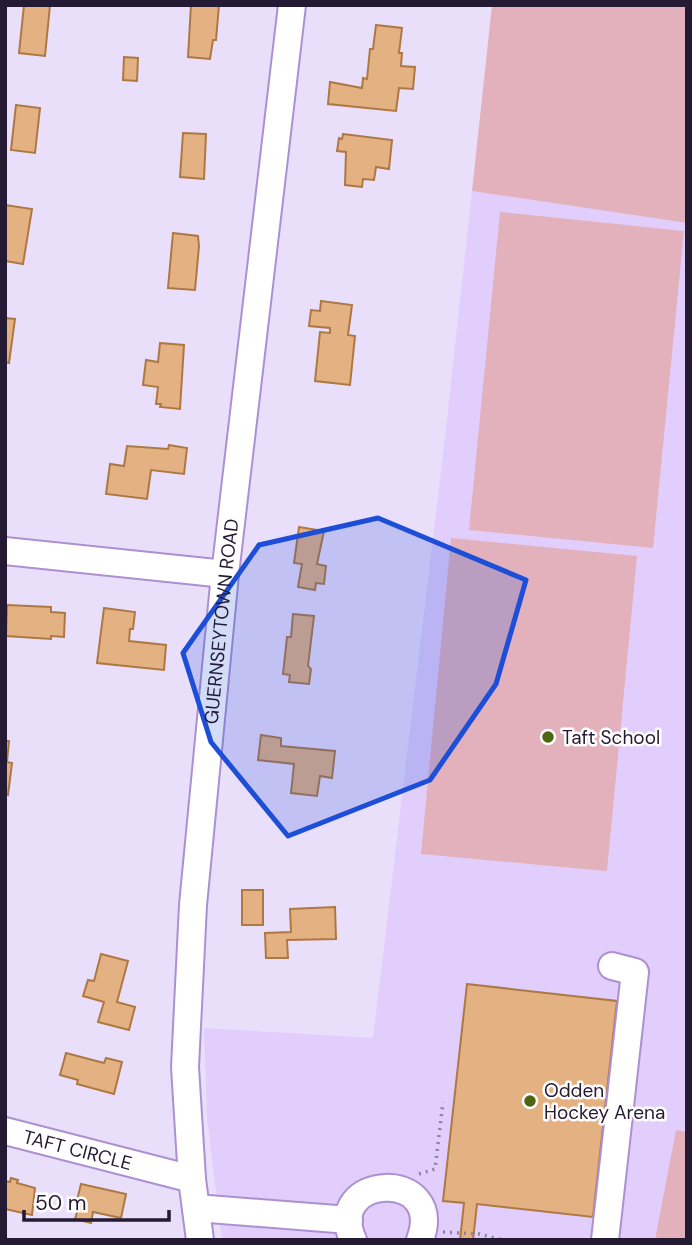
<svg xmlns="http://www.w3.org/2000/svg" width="692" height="1245" viewBox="0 0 692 1245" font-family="'DM Sans',sans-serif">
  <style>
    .built { fill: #e1cefc }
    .green { fill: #e3b1bc }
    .building { fill: #e4b182; stroke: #ae7843; stroke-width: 2 }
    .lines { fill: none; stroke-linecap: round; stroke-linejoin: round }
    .minor-casing { stroke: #ac90d1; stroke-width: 30 }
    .path { stroke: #8e839d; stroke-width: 3.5; stroke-dasharray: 2 5; stroke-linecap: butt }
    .minor { stroke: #fff; stroke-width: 26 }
    .marked { fill: #1d4ed8; fill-opacity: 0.2; stroke: #1d4ed8; stroke-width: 5; stroke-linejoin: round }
    .poi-dot { fill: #4f6512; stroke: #fff; stroke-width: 2.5 }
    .labels { text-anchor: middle; stroke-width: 5; stroke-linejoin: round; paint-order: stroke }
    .street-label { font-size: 19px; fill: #251a33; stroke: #fff }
    .poi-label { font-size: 19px; fill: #251a33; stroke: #fff; text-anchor: start }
  </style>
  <rect width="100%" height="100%" fill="#eadffa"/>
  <!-- built -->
  <path class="built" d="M472 191 687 223V1240H222L207 1118 204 1028 373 1038 444 446Z"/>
  <!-- green -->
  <g class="green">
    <path d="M492 5H687V223L472 191Z"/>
    <path d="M500 212 684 231 653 548 469 530Z"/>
    <path d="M451 538 637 556 607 871 421 854Z"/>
    <path d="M676 1130 687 1132V1240H655Z"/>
  </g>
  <!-- building -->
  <g class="building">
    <path d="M24 5H50L45 56 19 53Z"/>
    <path d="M191 5H219L216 40H213L210 59 188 57Z"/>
    <path d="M376 25 402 28 399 53H402L401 66 415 67 413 89 399 88 396 111 328 104 330 82 362 88 363 78 367 79 370 49H373Z"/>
    <path d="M124 57 138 58 137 81 123 80Z"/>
    <path d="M16 105 40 108 35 153 11 150Z"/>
    <path d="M183 133 206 134 204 179 180 177Z"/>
    <path d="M343 134 392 140 389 169 376 167 374 180 363 179 362 187 345 185 346 152 337 151 339 138 342 139Z"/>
    <path d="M5 205 32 209 23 264 5 261Z"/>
    <path d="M173 233 198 236 199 246 195 290 168 288Z"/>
    <path d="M321 301 352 305 348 335 355 336 350 385 315 381 320 332 330 333V328L309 326 311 310 320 311Z"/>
    <path d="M5 318 15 319 9 363 5 362Z"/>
    <path d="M160 343 184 345 180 409 160 407 161 404H156L158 387 143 385 146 360 158 362Z"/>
    <path d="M169 445 187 448 184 474 151 470 147 499 106 494 110 464 124 466 127 446 168 449Z"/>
    <path d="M299 527 324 531 317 564 326 566 324 584 316 583 315 590 298 587 302 564 294 563Z"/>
    <path d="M7 605 51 607V612L65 613 64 637 51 636V639L6 636Z"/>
    <path d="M104 608 135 612 133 629H130L129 641 166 645 164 670 97 663Z"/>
    <path d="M293 614 314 616 308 666 311 669 309 684 289 682 290 675 283 674 287 637H291Z"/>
    <path d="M261 735 281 738V746L335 751 332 778 320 776 317 796 291 793 294 764 258 760Z"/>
    <path d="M5 741H9L7 762 12 763 8 795 5 794Z"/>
    <rect x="242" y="890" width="21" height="35"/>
    <path d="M335 907 336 939 287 940 288 958H266L265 933 291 932 290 909Z"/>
    <path d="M101 954 128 961 117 1002 135 1007 129 1030 98 1022 104 1002 83 996 88 980 94 981Z"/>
    <path d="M467 984 617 1001 593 1217 477 1204 473 1240H460L464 1203 443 1201Z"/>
    <path d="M66 1053 104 1063 106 1058 122 1062 114 1094 77 1084 78 1080 60 1075Z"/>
    <path d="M11 1178 18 1180 17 1183 35 1188 32 1215 5 1209V1181L10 1182Z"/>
    <path d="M81 1184 126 1194 121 1218 93 1212 91 1223 75 1219 78 1209 75 1208Z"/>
  </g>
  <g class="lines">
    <defs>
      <g id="minor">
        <path d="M5 551 225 574"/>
        <path id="s1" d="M5 1131 192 1179"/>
        <path d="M196 1208 349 1220"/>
        <path id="s2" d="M200 1240 192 1179 185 1067 193 905 225 574 292 5"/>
        <path d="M353 1240C323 1174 447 1167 420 1240"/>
        <path d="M605 1240 635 972 612 966"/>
      </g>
    </defs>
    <!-- minor casing -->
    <use href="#minor" class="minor-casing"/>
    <!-- path -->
    <g class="path">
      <path d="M419 1174 435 1169 443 1102"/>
      <path d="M443 1232 479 1234 503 1240"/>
    </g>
    <!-- minor -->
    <use href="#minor" class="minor"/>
  </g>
  <!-- marked area -->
  <path class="marked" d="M378 518 526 580 496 684 430 780 288 836 211 742 183 653 259 545Z"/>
  <!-- markers -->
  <g class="poi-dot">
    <circle cx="548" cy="737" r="7"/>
    <circle cx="530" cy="1101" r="7"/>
  </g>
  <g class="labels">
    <!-- street labels -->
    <g class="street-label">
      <text dy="7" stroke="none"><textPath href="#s2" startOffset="621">GUERNSEYTOWN ROAD</textPath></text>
      <text dy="7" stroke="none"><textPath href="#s1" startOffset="75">TAFT CIRCLE</textPath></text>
    </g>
    <!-- poi labels -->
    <g class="poi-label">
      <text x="562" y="744">Taft School</text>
      <text x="544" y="1097">Odden<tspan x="544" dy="22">Hockey Arena</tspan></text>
    </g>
  </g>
  <!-- border -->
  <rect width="692" height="1245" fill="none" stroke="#251a33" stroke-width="14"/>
  <!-- scale -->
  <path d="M24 1210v10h145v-10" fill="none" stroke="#251a33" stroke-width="3.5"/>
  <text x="35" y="1210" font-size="21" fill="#251a33" stroke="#ffffff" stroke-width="5" paint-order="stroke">50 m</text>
</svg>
